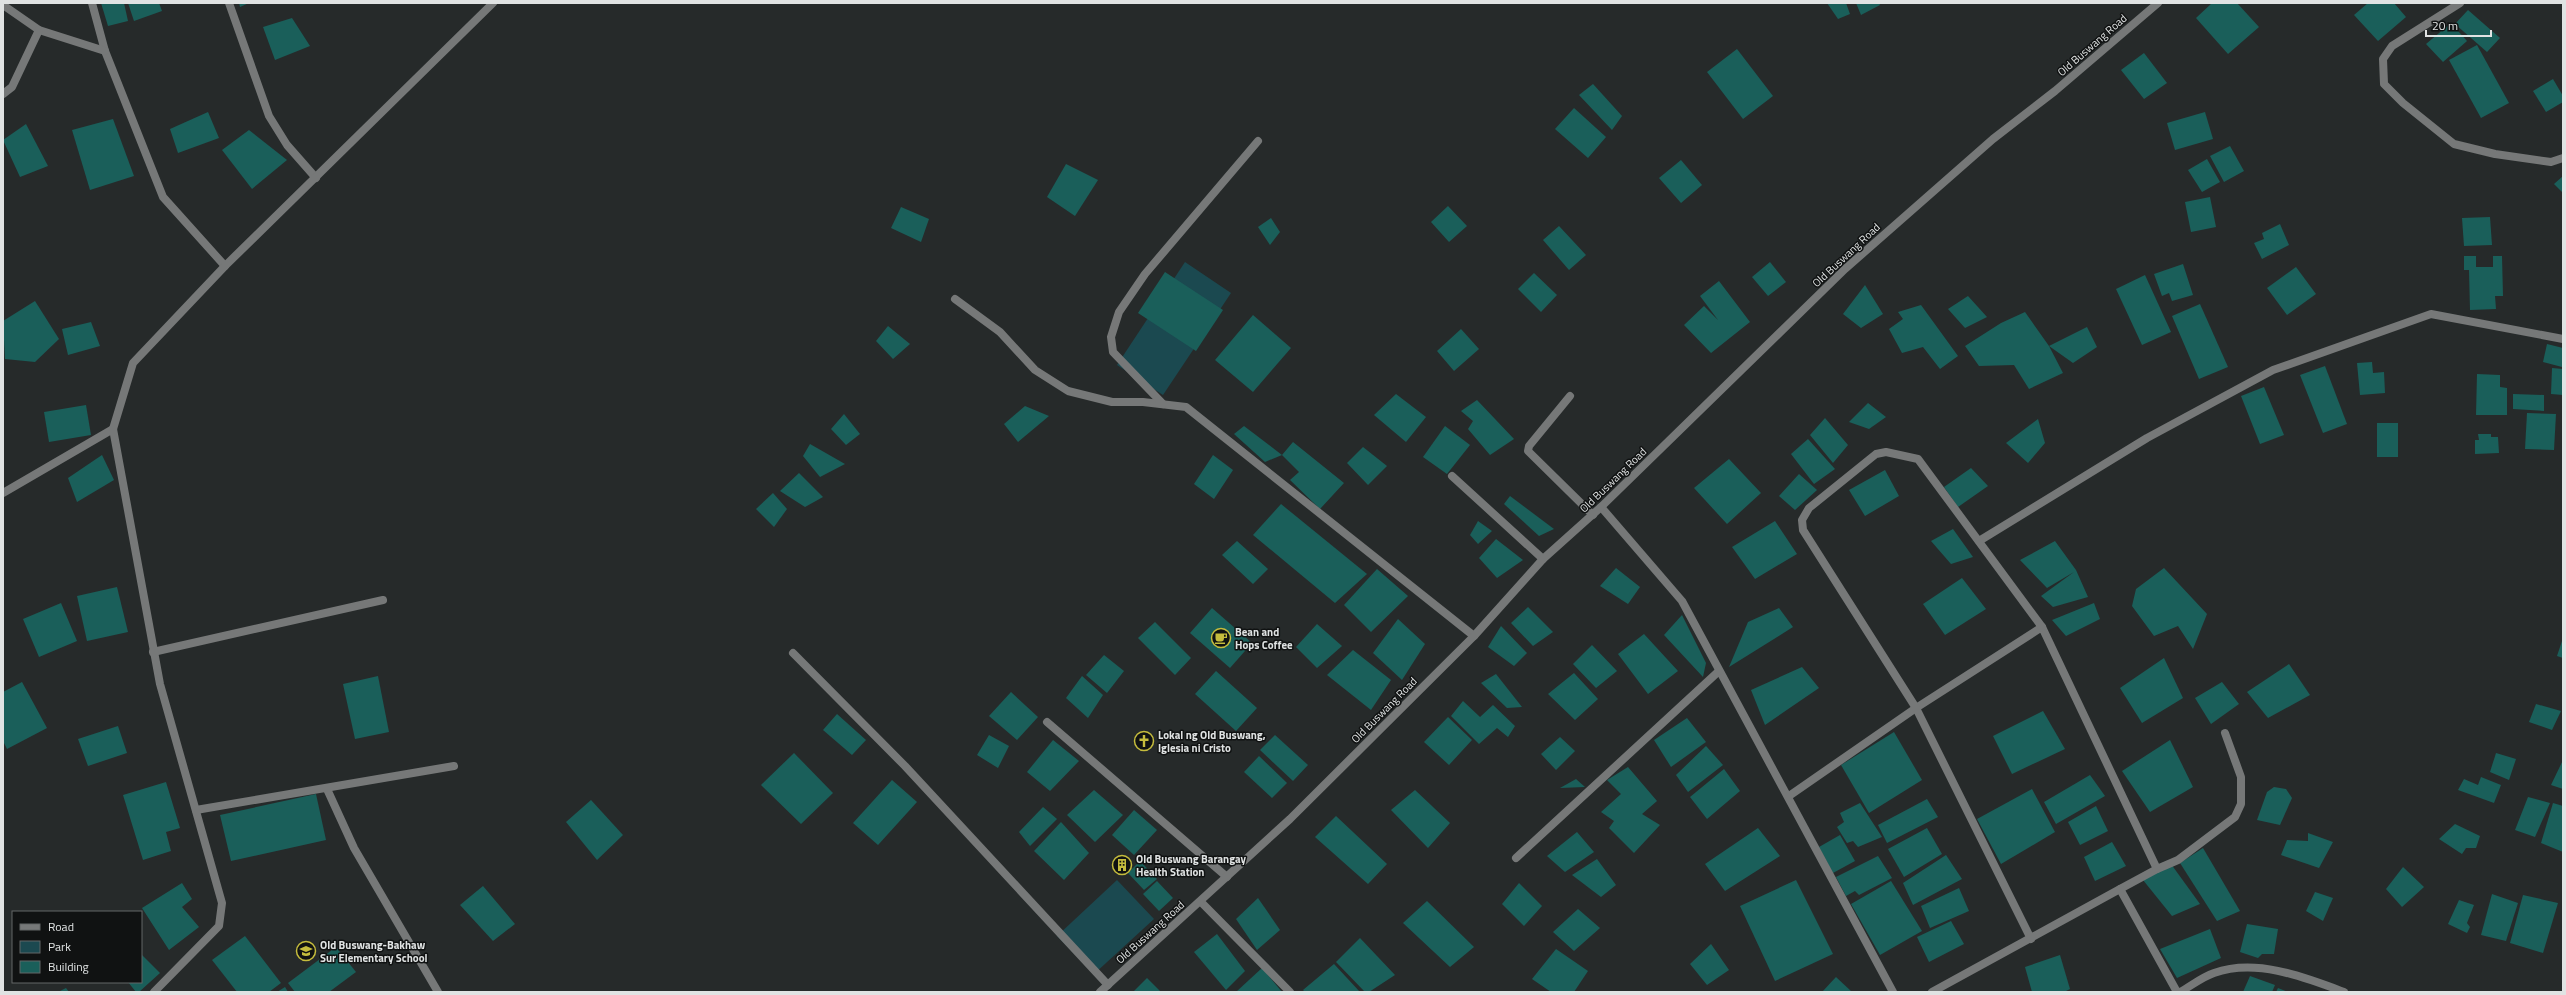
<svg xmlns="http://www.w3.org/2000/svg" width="2566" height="995" viewBox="0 0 2566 995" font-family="'Titillium Web',sans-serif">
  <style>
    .green { fill: #1b4950 }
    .building { fill: #1a5f5a }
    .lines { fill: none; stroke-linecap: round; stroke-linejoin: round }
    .minor { stroke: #767878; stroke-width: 8 }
    .labels { text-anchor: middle; stroke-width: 3; stroke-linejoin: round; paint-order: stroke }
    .street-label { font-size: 11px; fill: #e0e3e3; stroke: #101212 }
    .poi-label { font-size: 11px; font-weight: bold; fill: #e0e3e3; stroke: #101212; text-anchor: start }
  </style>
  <rect width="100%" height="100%" fill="#262a2a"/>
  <!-- green -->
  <g class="green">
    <path d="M1185 262 1231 293 1163 395 1117 365Z"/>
    <path d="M1117 880 1154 919 1094 974 1057 936Z"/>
  </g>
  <!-- building -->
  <g class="building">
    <path d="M101 3H124L128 21 108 26Z"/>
    <path d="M128 3H159L162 11 134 21Z"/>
    <path d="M239 3H249L240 7Z"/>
    <path d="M1827 3H1846L1850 14 1838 19Z"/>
    <path d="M1856 3H1879L1880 5 1861 15Z"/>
    <path d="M2212 3H2237L2259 27 2228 54 2196 18Z"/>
    <path d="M2368 3H2394L2406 17 2378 41 2354 15Z"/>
    <path d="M2468 10 2500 38 2487 52 2455 24Z"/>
    <path d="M292 18 310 46 275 60 263 27Z"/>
    <path d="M2451 23 2467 41 2443 62 2426 44Z"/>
    <path d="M2477 45 2509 103 2481 118 2449 60Z"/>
    <path d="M1737 49 1773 96 1743 119 1707 72Z"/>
    <path d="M2144 53 2167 83 2144 99 2121 70Z"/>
    <path d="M2553 79 2563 96V102L2546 112 2533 91Z"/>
    <path d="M1593 84 1622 116 1612 130 1579 95Z"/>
    <path d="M1574 108 1606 137 1588 158 1555 129Z"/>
    <path d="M208 112 219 138 178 153 170 129Z"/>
    <path d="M2205 112 2213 139 2175 150 2167 123Z"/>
    <path d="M113 119 134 176 90 190 72 130Z"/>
    <path d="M26 124 48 166 20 177 3 140Z"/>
    <path d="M249 130 287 160 252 189 222 150Z"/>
    <path d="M2230 146 2244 171 2224 182 2210 156Z"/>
    <path d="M2207 159 2220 182 2202 192 2188 170Z"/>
    <path d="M1681 160 1702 185 1681 203 1659 178Z"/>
    <path d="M1066 164 1098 180 1075 216 1047 197Z"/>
    <path d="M2563 176V193L2554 184Z"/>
    <path d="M2210 197 2216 227 2191 232 2185 202Z"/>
    <path d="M1448 206 1467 226 1449 242 1431 222Z"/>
    <path d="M901 207 929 219 921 242 891 228Z"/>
    <path d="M2490 217 2492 245 2464 246 2462 218Z"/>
    <path d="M1271 218 1280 232 1270 245 1258 227Z"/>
    <path d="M2280 224 2289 245 2262 259 2254 243 2264 239 2262 233Z"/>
    <path d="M1559 226 1586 255 1569 270 1543 240Z"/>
    <path d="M2464 256H2476V267H2493V256H2502L2503 296H2495L2496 309 2470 310 2469 270H2464Z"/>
    <path d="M1770 262 1786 282 1768 296 1752 277Z"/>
    <path d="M2183 264 2193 295 2172 301 2169 293 2162 296 2154 274Z"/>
    <path d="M2296 267 2316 294 2287 315 2267 288Z"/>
    <path d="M1165 272 1223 310 1196 351 1138 313Z"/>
    <path d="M1534 273 1557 295 1541 312 1518 289Z"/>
    <path d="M2145 275 2171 332 2142 345 2116 289Z"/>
    <path d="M1719 281 1750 322 1711 353 1684 325 1704 306 1718 320 1700 296Z"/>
    <path d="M1865 285 1883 314 1861 328 1843 314Z"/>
    <path d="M1968 296 1987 317 1965 328 1948 309Z"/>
    <path d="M35 301 59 339 35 362 5 359 3 321Z"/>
    <path d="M2200 304 2228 367 2199 379 2172 316Z"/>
    <path d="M1921 305 1958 356 1940 369 1923 347 1902 353 1889 329 1903 319 1898 312Z"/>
    <path d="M2025 312 2049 346 2063 373 2029 389 2014 365 1979 366 1965 346 2001 323Z"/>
    <path d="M1253 315 1291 348 1253 392 1215 360Z"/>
    <path d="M91 322 100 346 68 355 62 329Z"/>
    <path d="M888 326 910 344 893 359 876 341Z"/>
    <path d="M2087 327 2097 347 2073 363 2049 346Z"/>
    <path d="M1461 329 1479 349 1454 371 1437 351Z"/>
    <path d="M2547 344 2563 348 2562 367 2543 362Z"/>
    <path d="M2372 362 2373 373 2384 372 2385 393 2360 395 2357 363Z"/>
    <path d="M2325 366 2347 424 2323 433 2300 375Z"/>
    <path d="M2552 368 2563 369V395L2551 394Z"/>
    <path d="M2477 374 2500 375V387L2507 388V415H2476Z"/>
    <path d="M2264 387 2284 435 2260 444 2241 396Z"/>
    <path d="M1396 394 1426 417 1406 442 1374 415Z"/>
    <path d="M2513 394 2544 395V411L2513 409Z"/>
    <path d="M1477 400 1514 439 1490 455 1468 429 1473 421 1461 411Z"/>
    <path d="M1868 403 1886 417 1869 429 1849 422Z"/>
    <path d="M86 405 91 435 49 442 44 412Z"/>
    <path d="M1025 406 1049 416 1018 442 1004 424Z"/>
    <path d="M2527 413 2556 414 2554 450 2525 449Z"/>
    <path d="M844 414 860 434 846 445 831 429Z"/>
    <path d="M1825 418 1848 445 1833 463 1810 435Z"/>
    <path d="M2038 419 2045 443 2028 463 2006 443Z"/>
    <rect x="2377" y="423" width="21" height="34"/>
    <path d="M1244 426 1282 455 1265 462 1234 434Z"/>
    <path d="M1445 426 1470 445 1447 474 1423 457Z"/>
    <path d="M2478 434H2491V437H2498L2499 453 2475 454V440H2479Z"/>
    <path d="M1808 439 1835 469 1814 484 1791 454Z"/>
    <path d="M1293 442 1344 483 1320 509 1290 480 1299 472 1282 455Z"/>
    <path d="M810 444 845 464 820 477 803 456Z"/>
    <path d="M1363 447 1387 466 1368 485 1347 463Z"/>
    <path d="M102 455 114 480 77 502 68 478Z"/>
    <path d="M1213 455 1233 470 1214 499 1194 484Z"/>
    <path d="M1729 459 1761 493 1727 524 1694 488Z"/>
    <path d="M1971 468 1988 486 1958 507 1944 487Z"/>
    <path d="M1885 470 1899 496 1865 516 1849 490Z"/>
    <path d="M799 473 823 497 805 507 780 491Z"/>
    <path d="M1799 474 1817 490 1795 510 1779 496Z"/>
    <path d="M773 493 787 509 774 527 756 509Z"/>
    <path d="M1510 496 1554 529 1539 536 1504 504Z"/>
    <path d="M1281 504 1367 574 1335 603 1253 535Z"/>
    <path d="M1478 521 1492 531 1478 544 1470 535Z"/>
    <path d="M1775 521 1797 554 1755 579 1732 547Z"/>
    <path d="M1953 529 1973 557 1951 564 1931 541Z"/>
    <path d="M1496 539 1523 560 1497 578 1479 558Z"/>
    <path d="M1237 541 1268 569 1253 584 1222 555Z"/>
    <path d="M2055 541 2076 570 2088 597 2053 607 2041 596 2074 572 2047 588 2020 560Z"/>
    <path d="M1616 568 1640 587 1628 604 1600 586Z"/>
    <path d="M2164 568 2207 614 2193 649 2178 626 2154 636 2132 606 2136 589Z"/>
    <path d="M1377 569 1408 596 1371 632 1344 605Z"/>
    <path d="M1962 578 1986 609 1945 635 1923 604Z"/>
    <path d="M117 587 128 632 87 641 77 596Z"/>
    <path d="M61 603 77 641 39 657 23 619Z"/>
    <path d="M2094 603 2100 619 2066 636 2052 620Z"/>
    <path d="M1528 607 1553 632 1533 646 1511 623Z"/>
    <path d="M1212 608 1252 643 1230 668 1190 633Z"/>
    <path d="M1779 608 1793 627 1729 667 1748 622Z"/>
    <path d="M1682 615 1706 663 1703 677 1664 635Z"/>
    <path d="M1398 619 1425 644 1402 680 1373 653Z"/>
    <path d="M1155 622 1191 658 1175 675 1138 638Z"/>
    <path d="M1317 624 1342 646 1317 668 1296 647Z"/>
    <path d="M1501 626 1527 653 1514 666 1488 647Z"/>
    <path d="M1644 634 1678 671 1648 694 1618 654Z"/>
    <path d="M2563 638V658L2557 656Z"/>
    <path d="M1592 645 1617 671 1596 688 1573 664Z"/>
    <path d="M1353 650 1391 680 1371 710 1327 675Z"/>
    <path d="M1104 655 1124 671 1107 693 1086 675Z"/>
    <path d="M2164 658 2183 698 2142 723 2120 688Z"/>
    <path d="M2289 664 2310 695 2268 718 2247 692Z"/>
    <path d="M1802 667 1819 688 1765 725 1751 690Z"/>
    <path d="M1216 671 1257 708 1236 731 1195 694Z"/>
    <path d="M1574 673 1598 699 1575 720 1548 694Z"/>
    <path d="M1496 674 1522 707 1507 708 1481 683Z"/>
    <path d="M378 676 389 732 355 739 343 684Z"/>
    <path d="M1082 676 1103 695 1088 718 1066 698Z"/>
    <path d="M22 682 47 728 7 749 3 741V692Z"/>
    <path d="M2222 682 2239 704 2211 724 2195 698Z"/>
    <path d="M1011 692 1038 717 1017 740 989 716Z"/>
    <path d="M1463 701 1480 717 1493 705 1515 726 1508 737 1497 728 1479 744 1451 716Z"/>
    <path d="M2536 704 2561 711 2552 730 2529 722Z"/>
    <path d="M2043 711 2065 749 2012 774 1993 736Z"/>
    <path d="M837 714 866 740 852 755 823 730Z"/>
    <path d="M1448 717 1472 740 1449 765 1424 742Z"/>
    <path d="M1687 718 1706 742 1671 767 1654 740Z"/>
    <path d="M118 726 127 753 88 766 78 739Z"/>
    <path d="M1894 732 1922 780 1869 813 1841 765Z"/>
    <path d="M989 735 1009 746 998 768 977 755Z"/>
    <path d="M1275 735 1308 765 1293 781 1260 750Z"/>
    <path d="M1560 737 1575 751 1556 770 1541 754Z"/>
    <path d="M1053 740 1079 761 1050 791 1027 772Z"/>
    <path d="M2170 740 2193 787 2150 812 2122 771Z"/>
    <path d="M1706 746 1723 765 1688 792 1676 775Z"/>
    <path d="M794 753 833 793 801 824 761 785Z"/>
    <path d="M2496 753 2516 759 2509 780 2490 772Z"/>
    <path d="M1259 756 1287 783 1272 798 1244 772Z"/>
    <path d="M2563 760V789L2551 785Z"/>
    <path d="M1628 767 1657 801 1642 814 1660 825 1634 853 1609 828 1614 821 1601 812 1621 794 1607 780Z"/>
    <path d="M1724 769 1740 791 1707 819 1690 797Z"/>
    <path d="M2090 775 2105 796 2056 824 2044 802Z"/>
    <path d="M2481 777 2501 785 2494 803 2458 790 2464 779 2478 785Z"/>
    <path d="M1576 779 1585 787 1560 788Z"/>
    <path d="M892 780 917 802 878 845 853 823Z"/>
    <path d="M166 782 180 828 166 832 171 851 143 860 123 795Z"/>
    <path d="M2274 787 2286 789 2292 798 2280 825 2257 820 2267 792Z"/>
    <path d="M2032 789 2055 832 2001 864 1977 819Z"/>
    <path d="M1094 790 1123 815 1095 842 1067 815Z"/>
    <path d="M1415 790 1450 823 1428 848 1391 810Z"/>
    <path d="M316 794 326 840 231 861 220 815Z"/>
    <path d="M2528 797 2550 803 2535 837 2515 830Z"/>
    <path d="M1927 799 1938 817 1887 843 1878 825Z"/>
    <path d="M591 800 623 835 597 860 566 822Z"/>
    <path d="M1860 803 1882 837 1858 847 1853 841 1847 843 1837 827 1844 822 1840 813Z"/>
    <path d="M2553 803 2563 806V852L2541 843Z"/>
    <path d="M2096 806 2108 831 2080 845 2068 822Z"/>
    <path d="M1043 807 1057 819 1030 846 1019 832Z"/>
    <path d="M1134 810 1157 830 1134 855 1112 835Z"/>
    <path d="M1336 816 1387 864 1368 884 1315 837Z"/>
    <path d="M1061 822 1089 853 1064 880 1034 851Z"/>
    <path d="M2455 824 2480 836 2476 848H2466L2462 854 2439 839Z"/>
    <path d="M1758 828 1780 856 1725 891 1705 864Z"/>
    <path d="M1927 828 1942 854 1904 877 1888 849Z"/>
    <path d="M1577 832 1594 852 1565 872 1547 856Z"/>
    <path d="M2308 833 2333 842 2319 868 2281 855 2287 840 2308 841Z"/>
    <path d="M1840 835 1855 861 1833 873 1819 847Z"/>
    <path d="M2112 842 2126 866 2095 881 2084 857Z"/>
    <path d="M2203 848 2240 911 2217 921 2180 863Z"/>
    <path d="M1121 855 1132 865 1123 875 1113 865Z"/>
    <path d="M1946 855 1962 879 1913 905 1903 883Z"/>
    <path d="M1878 856 1892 878 1859 895 1855 891 1846 896 1836 877Z"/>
    <path d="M1597 859 1616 885 1601 897 1572 875Z"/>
    <path d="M1140 861 1157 879 1144 890 1128 873Z"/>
    <path d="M2171 864 2200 904 2172 916 2143 880Z"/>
    <path d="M2403 867 2424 887 2402 907 2386 889Z"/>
    <path d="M1796 880 1833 954 1775 981 1740 906Z"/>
    <path d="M1157 881 1173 898 1159 911 1143 894Z"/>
    <path d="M1891 881 1922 931 1880 955 1851 904Z"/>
    <path d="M182 883 192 899 182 907 199 927 169 950 142 908Z"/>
    <path d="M1519 883 1542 906 1524 926 1502 904Z"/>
    <path d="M483 886 515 924 493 941 460 905Z"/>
    <path d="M1959 888 1969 911 1930 928 1921 906Z"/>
    <path d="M2315 892 2333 898 2323 921 2306 911Z"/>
    <path d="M2492 894 2518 903 2506 941 2481 935Z"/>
    <path d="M2523 895 2558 903 2543 953 2510 943Z"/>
    <path d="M1258 898 1280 930 1257 950 1236 919Z"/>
    <path d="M2459 900 2474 905 2467 923 2470 927 2467 933 2448 924Z"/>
    <path d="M1427 901 1474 947 1450 967 1403 923Z"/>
    <path d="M1578 909 1600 928 1574 951 1553 932Z"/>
    <path d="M1951 921 1964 944 1929 962 1917 937Z"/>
    <path d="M2247 924 2278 929 2274 954H2262L2258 958 2240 952Z"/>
    <path d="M2210 929 2221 958 2177 978 2160 949Z"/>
    <path d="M1217 934 1245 971 1226 990 1194 952Z"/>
    <path d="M245 936 281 983 269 992H237L212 960Z"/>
    <path d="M1360 938 1395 975 1369 992H1365L1336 962Z"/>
    <path d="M1711 944 1729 970 1707 985 1690 964Z"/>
    <path d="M336 947 356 972 329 992H295L288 983Z"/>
    <path d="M1556 949 1588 971 1574 992H1551L1532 979Z"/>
    <path d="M141 954 160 973 139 992H136L128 982H141Z"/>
    <path d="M2060 955 2070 989 2064 992H2032L2025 967Z"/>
    <path d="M1334 964 1360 992H1305L1303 990Z"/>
    <path d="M1262 968 1282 992H1236Z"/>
    <path d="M2250 976 2275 985 2272 992H2243Z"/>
    <path d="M1836 977 1852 992H1822Z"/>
    <path d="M1147 978 1161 992H1133Z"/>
    <path d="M285 987 288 992H277Z"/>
    <path d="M66 988 69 992H58Z"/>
    <path d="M2278 988 2288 992H2276Z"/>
  </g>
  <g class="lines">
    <!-- minor -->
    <g class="minor">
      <path d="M92 3 105 51 163 197 225 266"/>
      <path d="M229 3 269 116 287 145 316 178"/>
      <path d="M2460 3 2392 46 2383 59 2384 84 2403 103 2454 144 2495 154 2551 162 2563 158"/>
      <path d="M3 5 39 30 105 51"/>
      <path d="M3 94 12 87 39 30"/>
      <path d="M955 299 1000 332 1035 370 1068 391 1112 402H1143L1186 407 1474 636"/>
      <path d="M1570 396 1529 446 1528 451 1593 515"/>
      <path d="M1163 404 1113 352 1111 337 1119 312 1145 274 1258 141"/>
      <path d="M1452 476 1543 559"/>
      <path d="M3 493 113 429"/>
      <path d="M1601 507 1682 601 1893 992"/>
      <path d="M1979 541 2147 438 2273 370 2431 314 2563 339"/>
      <path d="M153 652 383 600"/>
      <path d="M793 653 905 766 1108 985"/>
      <path d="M1047 722 1227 877"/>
      <path d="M327 789 354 848 438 992"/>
      <path d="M1789 796 1916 708 2042 627 2157 869 2120 889"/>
      <path d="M196 810 454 766"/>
      <path d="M1516 858 1719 671"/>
      <path d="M2157 869 2178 860 2235 817 2241 804V777L2225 733"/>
      <path d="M1201 902 1290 992"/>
      <path d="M2031 939 1916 708 1803 530 1802 520 1809 508 1876 454 1886 452 1918 459 2042 627"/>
      <path d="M154 992 219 926 222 903 160 684 113 429 133 363 225 266 493 3"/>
      <path d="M1100 992 1290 819 1474 636 1543 559 1601 507 1845 269 1993 139 2055 91 2158 3"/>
      <path d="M1932 992 2120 889 2177 992"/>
      <path d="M2180 992C2191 986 2202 977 2214 973 2256 958 2304 977 2344 992"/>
    </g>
  </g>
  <!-- icons -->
  <defs>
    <symbol id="cafe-ring" viewBox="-11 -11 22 22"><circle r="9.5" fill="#101212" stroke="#c5bc3d" stroke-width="1.5"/><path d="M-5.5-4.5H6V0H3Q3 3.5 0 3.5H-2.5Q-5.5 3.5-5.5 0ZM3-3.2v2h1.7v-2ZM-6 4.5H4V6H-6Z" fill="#c5bc3d"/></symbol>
    <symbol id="church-ring" viewBox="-11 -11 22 22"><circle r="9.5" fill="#101212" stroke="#c5bc3d" stroke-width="1.5"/><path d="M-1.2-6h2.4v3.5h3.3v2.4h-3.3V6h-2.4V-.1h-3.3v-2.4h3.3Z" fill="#c5bc3d"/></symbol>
    <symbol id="building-ring" viewBox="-11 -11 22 22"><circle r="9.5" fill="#101212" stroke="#c5bc3d" stroke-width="1.5"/><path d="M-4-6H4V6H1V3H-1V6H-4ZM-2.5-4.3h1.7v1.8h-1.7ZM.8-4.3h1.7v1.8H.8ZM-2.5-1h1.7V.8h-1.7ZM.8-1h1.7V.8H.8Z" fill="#c5bc3d"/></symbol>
    <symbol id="school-ring" viewBox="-11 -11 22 22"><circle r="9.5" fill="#101212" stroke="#c5bc3d" stroke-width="1.5"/><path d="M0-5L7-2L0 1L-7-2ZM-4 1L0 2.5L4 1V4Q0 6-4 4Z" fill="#c5bc3d"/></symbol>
  </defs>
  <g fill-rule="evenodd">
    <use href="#cafe-ring" x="1210" y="627" width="22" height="22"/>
    <use href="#church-ring" x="1133" y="730" width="22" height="22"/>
    <use href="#building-ring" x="1111" y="854" width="22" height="22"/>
    <use href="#school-ring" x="295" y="940" width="22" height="22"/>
  </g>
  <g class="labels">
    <!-- street labels -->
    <g class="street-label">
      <text transform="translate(2092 45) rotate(-41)" y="4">Old Buswang Road</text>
      <text transform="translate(1846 255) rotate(-43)" y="4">Old Buswang Road</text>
      <text transform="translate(1613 480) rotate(-44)" y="4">Old Buswang Road</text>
      <text transform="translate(1384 710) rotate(-45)" y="4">Old Buswang Road</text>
      <text transform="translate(1150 932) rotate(-42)" y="4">Old Buswang Road</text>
    </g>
    <!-- poi labels -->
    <g class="poi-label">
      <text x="1235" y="636">Bean and<tspan x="1235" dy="13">Hops Coffee</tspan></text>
      <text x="1158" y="739">Lokal ng Old Buswang,<tspan x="1158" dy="13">Iglesia ni Cristo</tspan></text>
      <text x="1136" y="863">Old Buswang Barangay<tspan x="1136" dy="13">Health Station</tspan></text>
      <text x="320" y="949">Old Buswang-Bakhaw<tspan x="320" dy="13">Sur Elementary School</tspan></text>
    </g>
  </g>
  <!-- border -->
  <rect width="2566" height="995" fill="none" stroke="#e0e3e3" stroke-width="8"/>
  <!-- legend -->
  <rect x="12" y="911" width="130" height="72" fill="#101212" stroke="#636666"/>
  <rect x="20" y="924" width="20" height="6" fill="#767878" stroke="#636666"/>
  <text x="48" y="931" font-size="12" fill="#e0e3e3">Road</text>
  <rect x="20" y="941" width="20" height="12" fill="#1b4950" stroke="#636666"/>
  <text x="48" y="951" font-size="12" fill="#e0e3e3">Park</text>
  <rect x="20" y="961" width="20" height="12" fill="#1a5f5a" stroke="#636666"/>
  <text x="48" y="971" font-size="12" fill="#e0e3e3">Building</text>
  <!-- scale -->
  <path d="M2426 30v6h65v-6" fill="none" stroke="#e0e3e3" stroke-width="2"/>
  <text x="2432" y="30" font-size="12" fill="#e0e3e3" stroke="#101212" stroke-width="3" paint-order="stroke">20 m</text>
</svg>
